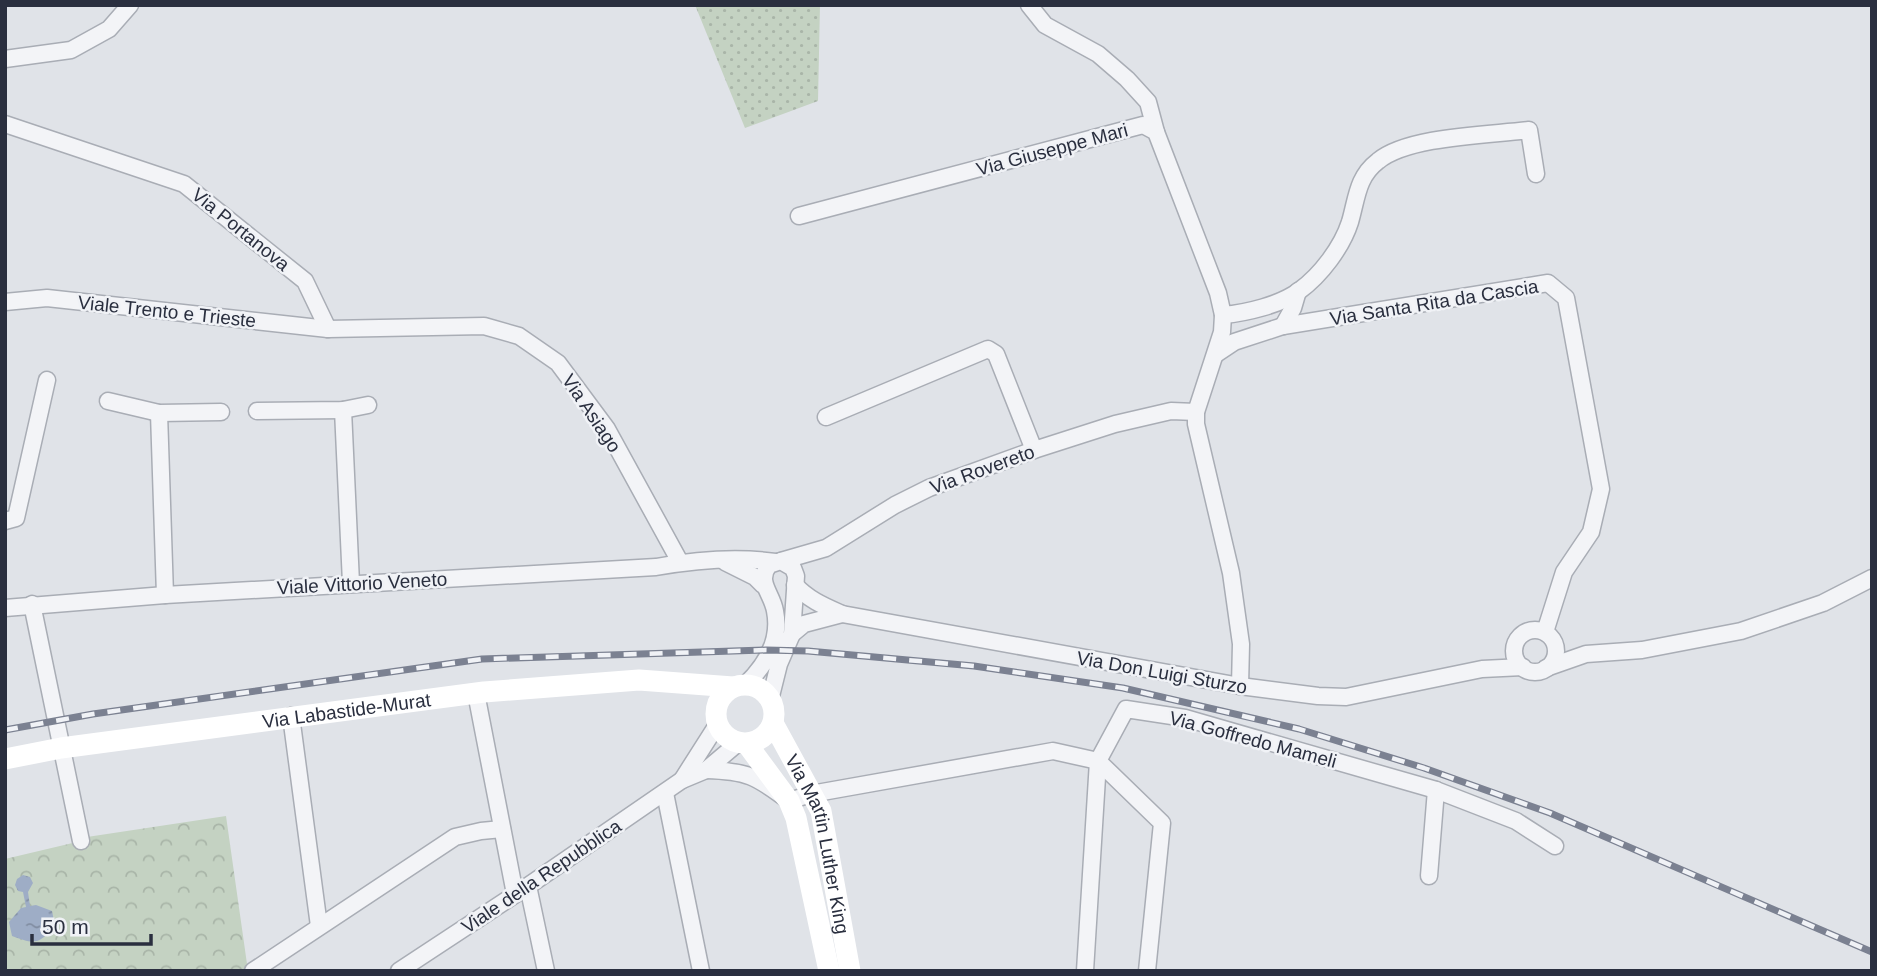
<svg xmlns="http://www.w3.org/2000/svg" width="1877" height="976" viewBox="0 0 1877 976" font-family="Helvetica,sans-serif">
  <style>
    .grass { fill: url(#grass-dots) }
    .park { fill: url(#park-crowns) }
    .water { fill: url(#water-ripples) }
    .lines { fill: none; stroke-linecap: round; stroke-linejoin: round }
    .street-casing { stroke: #a9adb5; stroke-width: 19 }
    .street { stroke: #f3f4f7; stroke-width: 16 }
    .secondary { stroke: #fff; stroke-width: 21 }
    .rail-casing { stroke: #7b8191; stroke-width: 7 }
    .rail { stroke: #f0f2f6; stroke-width: 4.5; stroke-dasharray: 13; stroke-linecap: butt }
    .labels { text-anchor: middle; stroke-width: 5; stroke-linejoin: round; paint-order: stroke }
    .street-label { font-size: 19px; fill: #2a2f3f; stroke: #f0f2f6 }
  </style>
  <defs>
    <pattern id="grass-dots" width="8" height="8" patternUnits="userSpaceOnUse" patternTransform="scale(1.75)"><rect width="8" height="8" fill="#c4d2c2"/><path d="M2 2h.1M6 6h.1" fill="none" stroke="#a9b5a8" stroke-width="1.8" stroke-linecap="round"/></pattern>
    <pattern id="park-crowns" width="20" height="18" patternUnits="userSpaceOnUse" patternTransform="scale(1.75)"><rect width="20" height="18" fill="#c4d2c2"/><path d="M2 6a3 3 0 1 1 6 0M12 15a3 3 0 1 1 6 0" fill="none" stroke="#a9b5a8"/></pattern>
    <pattern id="water-ripples" width="26" height="14" patternUnits="userSpaceOnUse" patternTransform="scale(1.75)"><rect width="26" height="14" fill="#9eadc6"/><path d="M2 4q2-2 4 0t4 0M15 11q2-2 4 0t4 0" fill="none" stroke="#818da2"/></pattern>
  </defs>
  <rect width="100%" height="100%" fill="#e0e3e8"/>
  <!-- grass -->
  <path class="grass" d="M695 5H820L818 101 745 128Z"/>
  <!-- park -->
  <path class="park" d="M226 816 248 971H5V859L81 841 87 837Z"/>
  <!-- water -->
  <path class="water" d="M23 875 30 877 33 883 28 892 30 906 36 905 52 911 55 926C39 944 35 945 12 936L9 922 21 908 26 907 23 892 18 891 15 885 17 879Z"/>
  <g class="lines">
    <defs>
      <g id="street">
        <path d="M1029 5 1045 25 1098 54 1127 79 1148 102 1156 132"/>
        <path d="M5 59 71 50 109 29 130 5"/>
        <path d="M5 124 184 184 305 281 328 329"/>
        <path d="M799 216 1143 125 1156 132 1218 293 1223 315 1222 332 1196 412V424L1231 573 1241 644 1240 686"/>
        <path d="M5 302 47 298 328 329 484 326 519 336 558 363 607 429 680 562"/>
        <path d="M1223 315C1246 313 1280 305 1299 291 1321 275 1342 247 1350 222 1357 198 1357 177 1378 161 1408 136 1490 135 1529 130L1536 174"/>
        <path d="M1283 326 1293 308 1298 291"/>
        <path d="M1216 354 1234 342 1283 326 1548 283 1566 298 1601 489 1591 532 1564 572 1545 632"/>
        <path d="M108 401 159 413 221 412"/>
        <path d="M343 410 351 583"/>
        <path d="M257 411 343 410 368 405"/>
        <path d="M159 413 165 595"/>
        <path d="M826 417 988 349 996 354 1034 450"/>
        <path d="M5 521 16 518 47 380"/>
        <path d="M781 561 826 548 895 505 929 488 1034 450 1115 424 1171 411 1196 412"/>
        <path d="M725 562 755 577 763 585"/>
        <path d="M795 585C809 600 824 606 842 614L1240 686 1318 696 1346 697 1482 669 1523 667"/>
        <path d="M32 604 81 841"/>
        <path d="M5 608 165 595 656 567C695 560 735 556 775 562"/>
        <circle cx="1535" cy="651" r="21"/>
        <path d="M792 634 804 624 842 614"/>
        <path d="M1546 668 1586 654 1642 650 1741 631 1823 603 1872 578"/>
        <path d="M745 685C766 665 781 641 775 611 772 593 756 582 769 565L781 561 793 568 796 576 792 634 779 664 770 700"/>
        <path d="M476 693 515 894"/>
        <path d="M291 716 319 926"/>
        <path d="M1098 761 1162 823 1147 971"/>
        <path d="M706 770C747 771 756 776 789 801L811 794 1053 751 1098 761"/>
        <path d="M682 780 717 725"/>
        <path d="M665 793 701 971"/>
        <path d="M1429 876 1436 790"/>
        <path d="M528 886 546 971"/>
        <path d="M253 971 455 837 481 831 502 829"/>
        <path d="M399 971 528 886 682 780 706 770 738 743"/>
        <path d="M1085 971 1098 761 1126 709 1185 718 1436 790 1516 821 1555 846"/>
      </g>
    </defs>
    <!-- street casing -->
    <use href="#street" class="street-casing"/>
    <!-- street -->
    <use href="#street" class="street"/>
    <!-- secondary -->
    <g class="secondary">
      <circle cx="745" cy="714" r="29"/>
      <path id="s1" d="M773 723 821 811 850 971"/>
      <path d="M747 744 789 801 796 818 829 971"/>
      <path id="s2" d="M5 759 61 748 484 692 639 680 733 687"/>
    </g>
    <defs>
      <path id="rail" d="M5 730 93 714 482 659 766 650 808 651 974 666 1123 688 1299 729 1424 768 1550 813 1872 952"/>
    </defs>
    <!-- rail casing -->
    <use href="#rail" class="rail-casing"/>
    <!-- rail -->
    <use href="#rail" class="rail"/>
  </g>
  <g class="labels">
    <!-- street labels -->
    <g class="street-label">
      <text transform="translate(1052 149) rotate(-15)" y="7">Via Giuseppe Mari</text>
      <text transform="translate(241 229) rotate(39)" y="7">Via Portanova</text>
      <text transform="translate(1434 302) rotate(-9)" y="7">Via Santa Rita da Cascia</text>
      <text transform="translate(167 311) rotate(6)" y="7">Viale Trento e Trieste</text>
      <text transform="translate(592 413) rotate(56)" y="7">Via Asiago</text>
      <text transform="translate(982 469) rotate(-20)" y="7">Via Rovereto</text>
      <text transform="translate(362 583) rotate(-3)" y="7">Viale Vittorio Veneto</text>
      <text transform="translate(1162 672) rotate(10)" y="7">Via Don Luigi Sturzo</text>
      <text dy="7" stroke="none"><textPath href="#s2" startOffset="345">Via Labastide-Murat</textPath></text>
      <text transform="translate(1253 739) rotate(15)" y="7">Via Goffredo Mameli</text>
      <text dy="7" stroke="none"><textPath href="#s1" startOffset="131">Via Martin Luther King</textPath></text>
      <text transform="translate(541 876) rotate(-34)" y="7">Viale della Repubblica</text>
    </g>
  </g>
  <!-- border -->
  <rect width="1877" height="976" fill="none" stroke="#2a2f3f" stroke-width="14"/>
  <!-- scale -->
  <path d="M32 934v10h119v-10" fill="none" stroke="#2a2f3f" stroke-width="3.5"/>
  <text x="42" y="934" font-size="21" fill="#2a2f3f" stroke="#f0f2f6" stroke-width="5" paint-order="stroke">50 m</text>
</svg>
